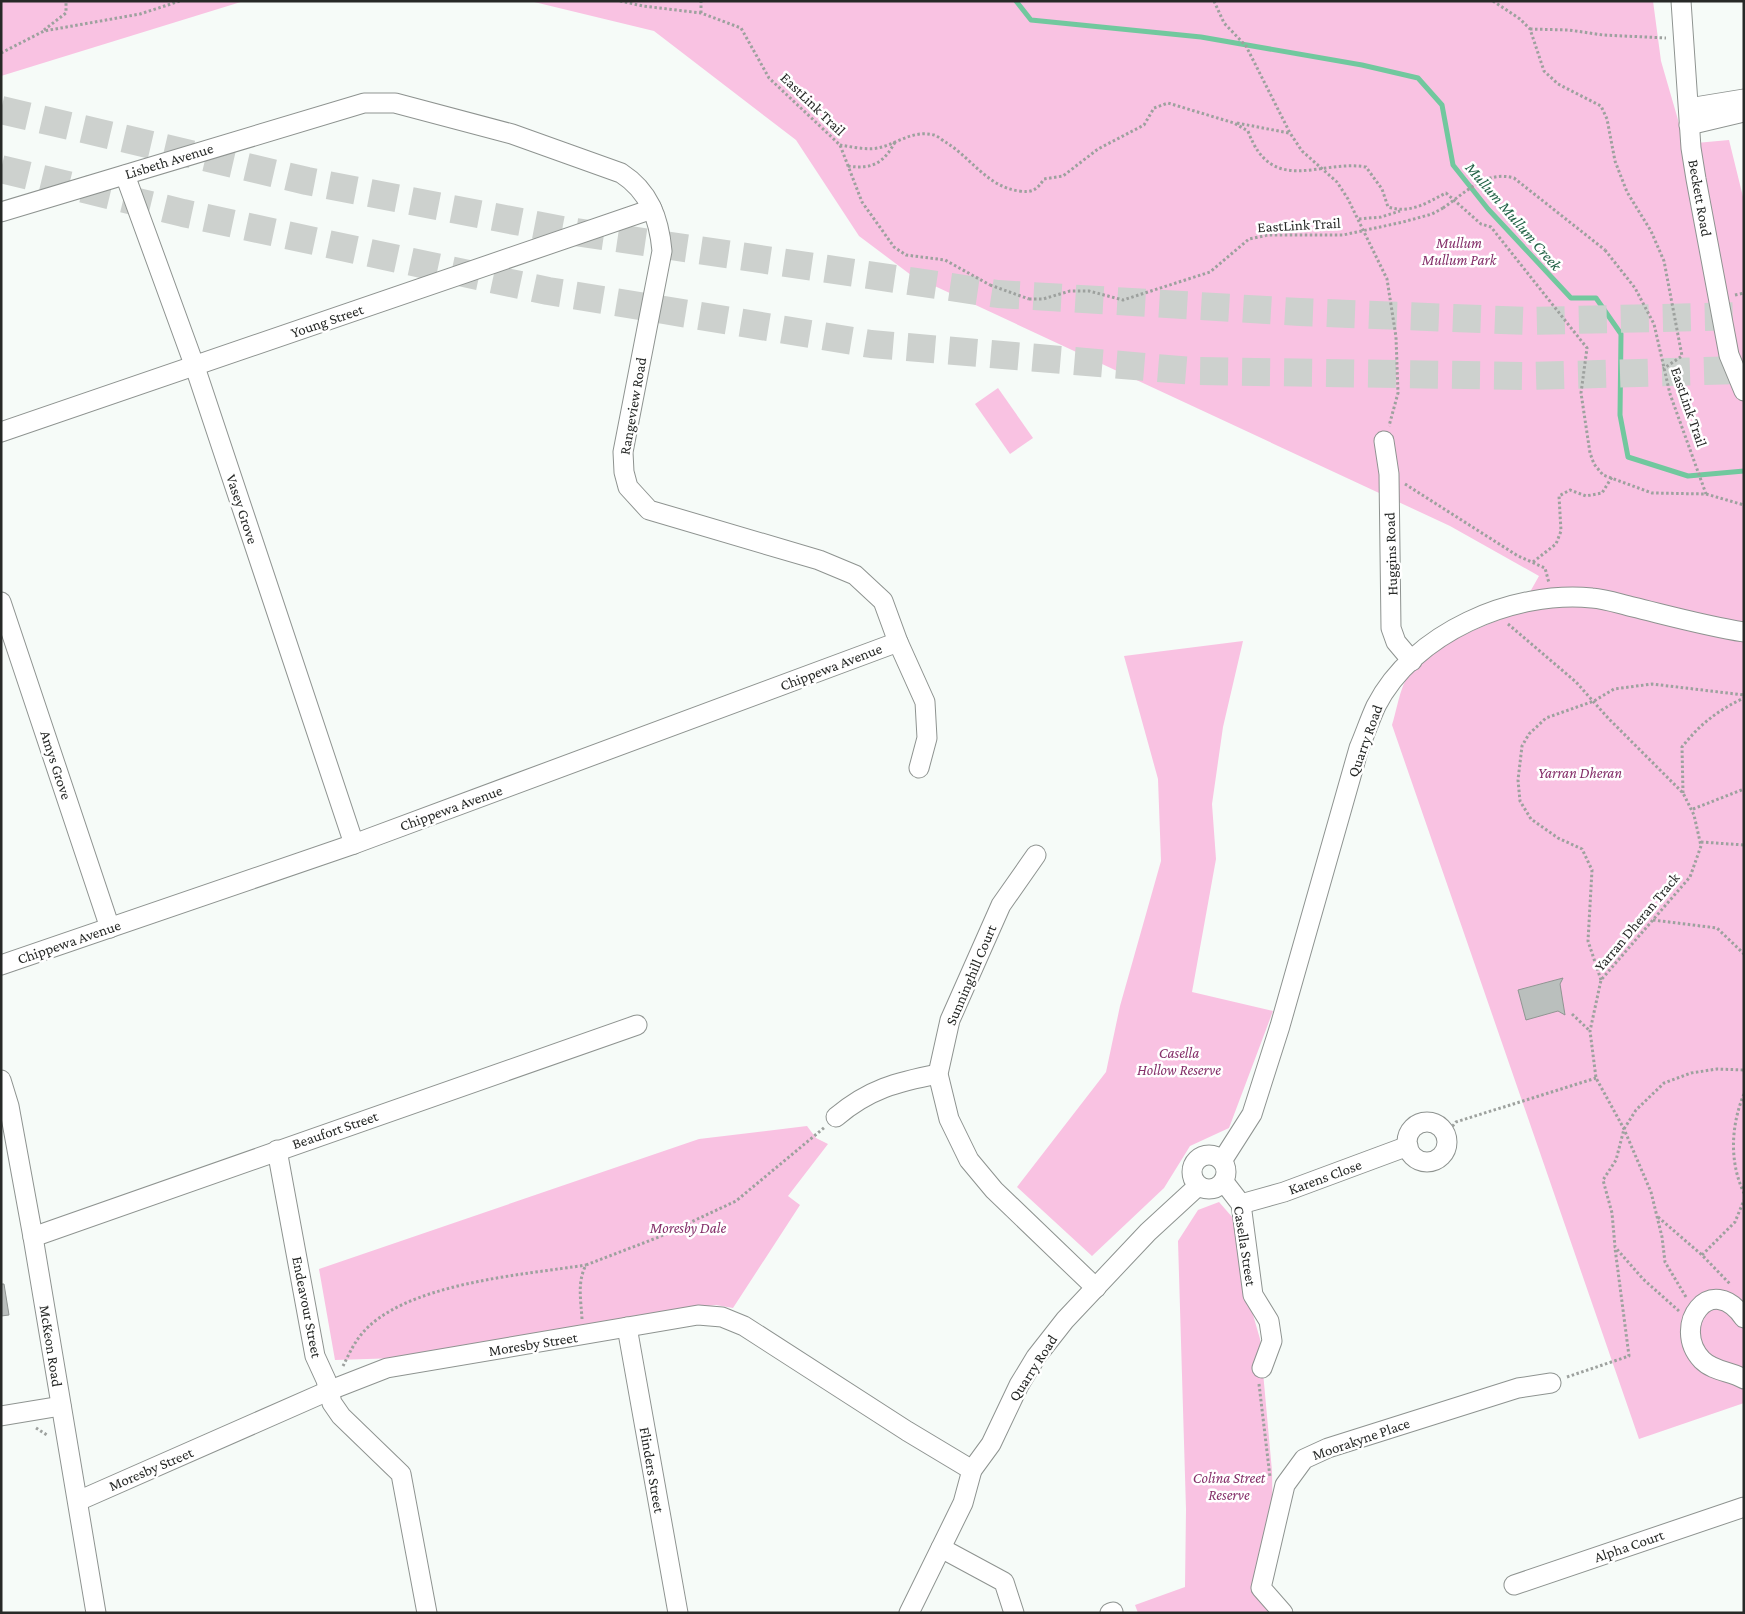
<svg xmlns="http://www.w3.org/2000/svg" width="1745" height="1614" viewBox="0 0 1745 1614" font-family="'Crimson Pro',serif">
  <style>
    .green { fill: #f9c2e2 }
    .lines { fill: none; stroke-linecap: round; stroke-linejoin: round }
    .stream { stroke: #71c89e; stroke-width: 5 }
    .building { fill: #babfbd; stroke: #909592 }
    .highway-tunnel { stroke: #cdd1ce; stroke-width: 28; stroke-dasharray: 28 14; stroke-linecap: butt }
    .street-casing { stroke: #8e9390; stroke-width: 21 }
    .path { stroke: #9da19e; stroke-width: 3; stroke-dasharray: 2.5 2.5; stroke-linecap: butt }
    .street { stroke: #fff; stroke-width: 19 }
    .path-bridge { stroke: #9da19e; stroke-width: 3; stroke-dasharray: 2.5 2.5; stroke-linecap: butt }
    .labels { text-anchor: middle; stroke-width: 5; stroke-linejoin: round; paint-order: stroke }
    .street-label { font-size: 15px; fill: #272927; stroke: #fff }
    .park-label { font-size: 15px; font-style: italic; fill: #85306a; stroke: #fff }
    .water-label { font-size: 16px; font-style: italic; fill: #206145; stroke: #fff }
  </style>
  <rect width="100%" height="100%" fill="#f6fbf8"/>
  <!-- green -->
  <g class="green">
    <path d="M1 1H244L1 76Z"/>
    <path d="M530 1H1653L1661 61 1685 144 1729 140 1744 201V1403L1639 1439 1392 725C1396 713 1400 688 1407 678 1431 645 1482 626 1518 613L1539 576 1450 526 911 275 859 236 796 140 654 31Z"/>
    <path d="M998 388 1033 438 1010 454 975 404Z"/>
    <path d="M1243 641 1223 727 1212 804 1216 859 1192 992 1273 1011 1229 1128 1190 1146 1164 1188 1092 1256 1017 1187 1106 1072 1120 1006 1161 861 1158 779 1124 656Z"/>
    <path d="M807 1126 816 1138 828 1144 788 1196 800 1205 733 1308 716 1305 639 1315 399 1358 335 1360 319 1269 699 1139Z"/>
    <path d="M1219 1202 1233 1218 1241 1273 1260 1339 1272 1471 1273 1532 1261 1588 1270 1613H1138L1135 1605 1185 1587 1186 1509 1178 1241 1198 1210Z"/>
  </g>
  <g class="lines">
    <!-- stream -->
    <path class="stream" d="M1016 1 1031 20 1201 37 1362 65 1418 78 1442 105 1453 165 1488 209 1571 298H1596L1621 334 1620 415 1628 457 1688 476 1744 471"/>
  </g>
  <!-- building -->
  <g class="building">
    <path d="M1563 978 1560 984 1565 1015 1558 1011 1526 1020 1518 990Z"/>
    <path d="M1 1284H4L9 1315 1 1316Z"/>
  </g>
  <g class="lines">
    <!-- highway-tunnel -->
    <g class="highway-tunnel">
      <path d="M1 110 307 181 562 230 998 294 1300 312 1529 321 1744 316"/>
      <path d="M1 169 183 213 548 291 871 344 1193 371 1529 376 1744 370"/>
    </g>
    <defs>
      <g id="street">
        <path d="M1681 1 1691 148 1696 179 1729 355 1744 391"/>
        <path d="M1689 108 1744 99"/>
        <path d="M1689 125 1744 112"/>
        <path d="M125 175 195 367 354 844"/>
        <path d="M1 212 364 103H395L512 134 621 173C649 191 659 218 662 251L623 452 624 472 628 487 649 510 819 560 855 575 883 601 898 642 925 702 927 738 919 768"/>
        <path d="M1 432 652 209"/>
        <path d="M1384 441 1389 474 1391 628 1396 642 1412 661"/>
        <path d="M1 602 110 928"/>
        <path d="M1036 855 1001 905 950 1020 938 1074 949 1119 969 1160 994 1190 1096 1288"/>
        <path d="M1 965 354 844 898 642"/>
        <path d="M1 1080 9 1106 33 1237 96 1613"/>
        <path d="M836 1117C869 1089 897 1082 938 1074"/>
        <circle cx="1427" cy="1142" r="20"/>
        <path d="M277 1150 315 1356 326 1380 332 1403 341 1416 401 1474 427 1613"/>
        <circle cx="1209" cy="1172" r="17"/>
        <path d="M1222 1161 1252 1114 1280 1026 1359 748C1365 734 1370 719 1376 706 1413 633 1513 590 1592 598 1606 599 1620 604 1633 607 1670 616 1706 626 1744 632"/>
        <path d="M1224 1182 1241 1204 1253 1295 1269 1321 1272 1341 1262 1368"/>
        <path d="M1241 1204 1284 1192 1408 1146"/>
        <path d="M33 1237 637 1025"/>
        <path d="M1744 1318C1711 1270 1670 1326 1702 1360 1714 1372 1731 1371 1744 1379"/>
        <path d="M627 1327 678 1613"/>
        <path d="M1 1416 61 1406"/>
        <path d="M78 1501 328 1391 387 1368 698 1315 722 1317 744 1326 907 1431 972 1470"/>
        <path d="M941 1548 1004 1582 1014 1613"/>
        <path d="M1514 1585 1744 1507"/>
        <path d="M909 1613 963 1503 972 1470 991 1444 1019 1385 1036 1357 1065 1320 1148 1232 1198 1186"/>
        <path d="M1110 1613 1113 1612"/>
        <path d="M1283 1613 1261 1588 1285 1485 1304 1459 1328 1448 1518 1388 1551 1383"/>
      </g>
    </defs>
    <!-- street casing -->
    <use href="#street" class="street-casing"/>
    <!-- path -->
    <g class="path">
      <path d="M620 1 643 6 701 13 741 28 769 78 840 145 862 202 894 247 906 255 945 260 990 285"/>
      <path d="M1214 1 1224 23 1246 46 1290 133 1302 151 1337 182 1348 199 1387 279 1396 337 1398 393 1389 426"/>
      <path d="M1493 1 1520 19 1530 29 1544 71 1558 84 1601 106 1607 119 1615 161 1627 192 1651 231 1664 261 1682 356 1663 369"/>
      <path d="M701 13V1"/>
      <path d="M1530 29 1569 30 1603 35 1666 38"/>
      <path d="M44 30 66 13V1"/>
      <path d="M1 53 44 31 140 14 180 1"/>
      <path d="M1237 123 1289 133"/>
      <path d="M840 145C853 147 869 151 882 147 899 142 914 130 934 135 938 136 943 141 947 143 972 159 988 187 1019 191 1032 193 1037 190 1044 179L1063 176 1098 149 1144 125 1154 108 1168 103 1234 123 1248 131C1272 197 1320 159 1366 167L1382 189 1388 207C1411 214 1426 203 1446 193L1481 224 1491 227 1587 348 1581 393 1590 453 1594 464 1603 475 1652 493 1706 494 1744 505"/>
      <path d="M848 166C873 170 885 162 896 140"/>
      <path d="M1359 219 1381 217 1400 211"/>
      <path d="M1605 250 1635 288 1654 324 1670 394 1706 494"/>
      <path d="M1735 295 1744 293"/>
      <path d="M1029 299H1043L1070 291H1089L1123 300 1210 272 1249 239 1268 235H1343L1403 222 1432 214 1443 208"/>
      <path d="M1405 484 1518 556 1545 568 1549 583"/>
      <path d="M1533 562 1556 544 1561 531 1559 496 1570 490 1586 496 1602 493 1612 477"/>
      <path d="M1508 624 1576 682 1608 718 1683 793 1694 815 1701 846 1690 877 1601 980 1590 1031 1596 1078 1624 1129 1651 1192 1662 1237 1665 1262 1686 1297"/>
      <path d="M1683 793 1682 747C1699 725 1718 710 1744 698"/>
      <path d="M1693 809 1744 789"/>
      <path d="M1701 842 1744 845"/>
      <path d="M1653 920 1717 928 1744 954"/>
      <path d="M1601 980 1588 941 1592 870 1582 849 1558 838 1531 819 1520 801 1518 780 1522 746 1529 734 1546 718 1594 701 1614 689 1652 684 1744 695"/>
      <path d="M1572 1014 1590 1031"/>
      <path d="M1744 1094C1731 1125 1729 1162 1744 1193"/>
      <path d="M1446 1134 1456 1122 1596 1078"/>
      <path d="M1658 1217 1702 1255 1730 1284"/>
      <path d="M1702 1255 1735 1222 1744 1200"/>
      <path d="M1679 1311 1643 1279 1615 1247 1612 1213 1603 1180 1616 1160 1624 1129 1636 1110 1664 1083 1691 1073 1717 1069 1744 1070"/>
      <path d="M582 1319C581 1300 577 1282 586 1265L659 1237 736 1201 825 1127"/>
      <path d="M343 1366C348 1356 353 1345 360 1336 401 1283 523 1275 586 1265"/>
      <path d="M1567 1377 1629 1356 1615 1248"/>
      <path d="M1259 1384 1270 1477"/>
      <path d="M36 1428 47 1435"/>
    </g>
    <!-- street -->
    <use href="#street" class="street"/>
    <!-- path-bridge -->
    <g class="path-bridge">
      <path d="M1443 208C1465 193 1486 170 1514 178L1605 250"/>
      <path d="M990 285 1029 299"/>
    </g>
  </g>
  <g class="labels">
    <!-- street labels -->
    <g class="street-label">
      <text transform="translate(813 104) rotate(44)" y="5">EastLink Trail</text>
      <text transform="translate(169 161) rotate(-17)" y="5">Lisbeth Avenue</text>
      <text transform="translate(1700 198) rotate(80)" y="5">Beckett Road</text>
      <text transform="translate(1299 225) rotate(-3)" y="5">EastLink Trail</text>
      <text transform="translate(327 321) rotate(-19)" y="5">Young Street</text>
      <text transform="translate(633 406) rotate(-80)" y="5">Rangeview Road</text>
      <text transform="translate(1689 407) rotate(71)" y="5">EastLink Trail</text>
      <text transform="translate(242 509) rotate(72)" y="5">Vasey Grove</text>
      <text transform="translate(1391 554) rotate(-92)" y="5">Huggins Road</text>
      <text transform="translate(831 667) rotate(-21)" y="5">Chippewa Avenue</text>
      <text transform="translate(1365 741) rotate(-70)" y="5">Quarry Road</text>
      <text transform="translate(56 765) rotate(72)" y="5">Amys Grove</text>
      <text transform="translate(451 808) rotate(-20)" y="5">Chippewa Avenue</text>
      <text transform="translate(1637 922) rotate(-50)" y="5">Yarran Dheran Track</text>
      <text transform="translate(69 942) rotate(-19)" y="5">Chippewa Avenue</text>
      <text transform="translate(971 975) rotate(-67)" y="5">Sunninghill Court</text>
      <text transform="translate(335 1130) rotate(-19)" y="5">Beaufort Street</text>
      <text transform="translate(1325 1177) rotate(-20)" y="5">Karens Close</text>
      <text transform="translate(1245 1246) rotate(81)" y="5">Casella Street</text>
      <text transform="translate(307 1307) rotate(79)" y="5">Endeavour Street</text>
      <text transform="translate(533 1344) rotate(-9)" y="5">Moresby Street</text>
      <text transform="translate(51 1346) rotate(81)" y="5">McKeon Road</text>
      <text transform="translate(1033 1368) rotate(-57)" y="5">Quarry Road</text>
      <text transform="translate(1361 1439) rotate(-19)" y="5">Moorakyne Place</text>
      <text transform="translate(151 1469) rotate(-23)" y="5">Moresby Street</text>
      <text transform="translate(652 1470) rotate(80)" y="5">Flinders Street</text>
      <text transform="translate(1629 1546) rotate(-19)" y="5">Alpha Court</text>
    </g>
    <!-- park labels -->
    <g class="park-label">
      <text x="1459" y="248">Mullum<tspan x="1459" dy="17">Mullum Park</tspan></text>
      <text x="1580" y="778">Yarran Dheran</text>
      <text x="1179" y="1058">Casella<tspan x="1179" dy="17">Hollow Reserve</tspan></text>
      <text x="688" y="1233">Moresby Dale</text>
      <text x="1229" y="1483">Colina Street<tspan x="1229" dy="17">Reserve</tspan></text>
    </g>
    <!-- water labels -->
    <g class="water-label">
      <text transform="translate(1514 216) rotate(49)" y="6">Mullum Mullum Creek</text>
    </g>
  </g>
  <!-- border -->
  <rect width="1745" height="1614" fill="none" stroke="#272927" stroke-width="5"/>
</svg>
